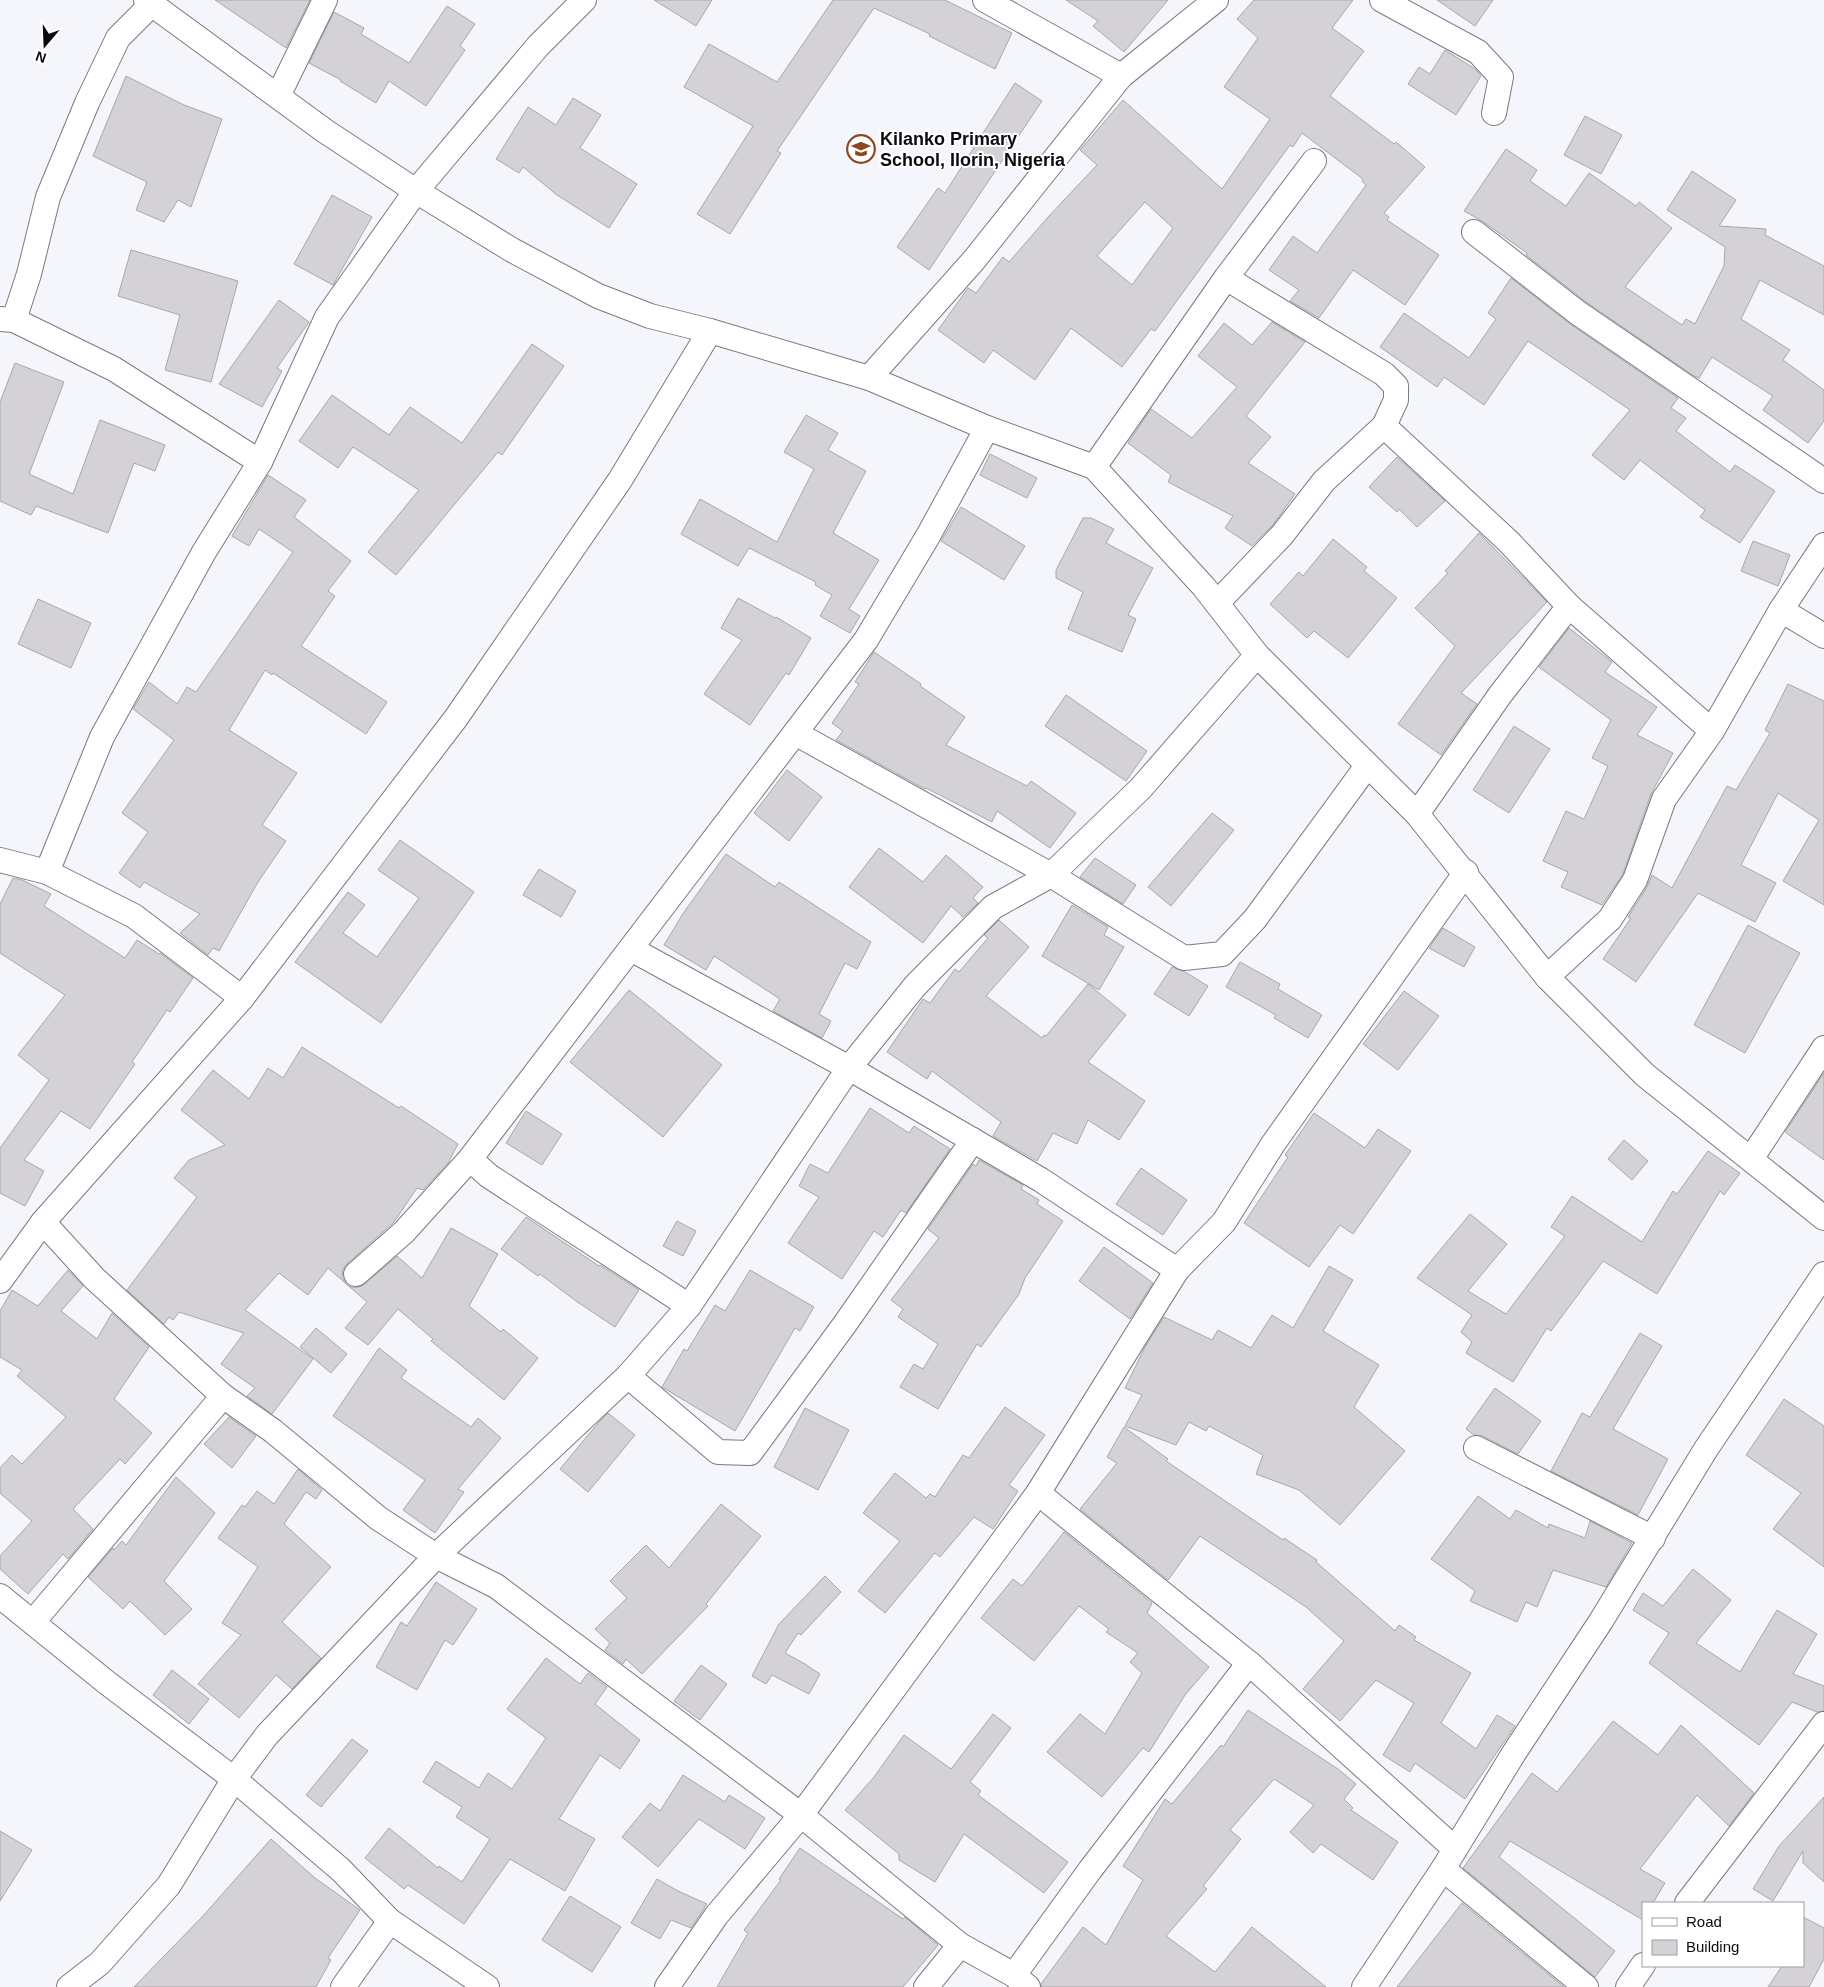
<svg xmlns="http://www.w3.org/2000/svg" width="1824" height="1987" viewBox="0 0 1824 1987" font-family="Arial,sans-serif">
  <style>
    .building { fill: #d4d2d7; stroke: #a8a7ab; fill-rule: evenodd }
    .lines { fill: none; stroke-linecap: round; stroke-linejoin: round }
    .street-casing { stroke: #7a7b7f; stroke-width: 26 }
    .street { stroke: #fff; stroke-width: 24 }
    .labels { text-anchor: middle; stroke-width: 4; stroke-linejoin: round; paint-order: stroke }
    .poi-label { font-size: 18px; font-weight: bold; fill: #0b0b0d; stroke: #fff; text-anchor: start }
  </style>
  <rect width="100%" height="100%" fill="#f5f6fb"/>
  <!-- building -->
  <g class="building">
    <path d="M215 0H310L286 48Z"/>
    <path d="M654 0H712L696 26Z"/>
    <path d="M833 0H945L1012 33 995 69 929 36 930 34 874 8 777 151 781 153 730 234 697 214 753 126 684 87 709 44 777 82Z"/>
    <path d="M1066 0H1168L1124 52 1093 26 1098 21Z"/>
    <path d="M1254 0H1353L1332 28 1364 51 1330 96 1394 144 1396 142 1425 167 1384 213 1389 217 1387 220 1439 255 1405 305 1353 270 1319 318 1290 301 1299 290 1269 270 1293 236 1317 253 1366 185 1362 181 1363 179 1302 133 1293 147 1290 145 1155 331 1151 329 1122 367 1071 328 1035 380 993 350 984 363 938 330 968 288 976 293 1003 257 1009 262 1049 216 1097 165 1080 150 1123 100 1222 189 1270 119 1224 87 1258 38 1237 19ZM1145 202 1173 228 1132 285 1097 256Z"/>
    <path d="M1437 0H1493L1475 26Z"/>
    <path d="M447 6 475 24 460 46 465 50 426 106 389 81 376 103 340 81 341 80 309 63 334 12 364 28 361 34 409 63Z"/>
    <path d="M1445 50 1475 69 1481 76 1456 115 1408 84 1419 67 1430 74Z"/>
    <path d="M126 76 184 105 222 119 191 207 178 200 164 222 136 210 147 182 93 156Z"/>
    <path d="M1015 83 1042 101 929 270 897 247 938 188 945 193Z"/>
    <path d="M573 98 601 115 580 148 637 184 609 228 557 195 523 167 519 173 496 159 528 107 556 125Z"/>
    <path d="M1585 116 1622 135 1601 174 1564 155Z"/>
    <path d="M1506 149 1537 170 1530 181 1566 206 1589 173 1636 206 1639 202 1672 228 1625 287 1682 325 1686 319 1695 324 1724 266 1725 247 1667 210 1692 171 1736 200 1719 226 1766 229 1765 235 1824 266V315L1760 280 1741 319 1790 350 1783 360 1824 390V421L1808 443 1763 410 1773 396 1712 357 1699 378 1694 376 1586 302 1526 255 1527 253 1482 221 1464 211Z"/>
    <path d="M332 195 372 217 333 285 294 264Z"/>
    <path d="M131 250 238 281 211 382 165 370 180 315 118 296Z"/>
    <path d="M1511 278 1570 324 1678 398 1671 408 1686 418 1676 431 1730 472 1735 465 1775 491 1740 543 1700 517 1705 510 1640 460 1624 480 1592 455 1630 410 1528 341 1484 405 1444 377 1437 387 1380 347 1404 313 1469 358 1496 319 1488 313Z"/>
    <path d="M279 300 309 322 277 368 282 371 262 407 219 384Z"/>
    <path d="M1272 322 1305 342 1246 416 1271 437 1248 463 1295 494 1272 526 1252 546 1225 528 1233 516 1168 482 1171 475 1128 443 1151 409 1192 438 1237 387 1198 356 1224 323 1252 345Z"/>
    <path d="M532 344 564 366 502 455 498 452 396 575 368 552 419 490 353 447 338 468 299 441 332 395 389 435 410 407 462 443Z"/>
    <path d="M15 363 64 382 29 474 73 494 100 420 165 445 155 471 134 463 108 533 36 506 31 515 0 501V402Z"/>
    <path d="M806 415 838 433 828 450 866 471 833 533 879 560 849 609 860 616 850 633 820 616 832 595 815 585 816 582 749 548 738 566 681 534 700 499 777 542 814 469 784 452Z"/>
    <path d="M990 454 1037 478 1027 498 980 475Z"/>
    <path d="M1397 457 1445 501 1417 527 1399 509 1397 512 1369 487Z"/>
    <path d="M268 475 306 500 294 517 351 561 328 591 335 596 301 646 387 702 366 734 273 673 272 675 265 670 229 730 297 773 262 825 286 841 258 882 219 951 213 948 208 955 180 933 200 914 144 882 140 888 119 873 148 832 122 813 174 740 133 709 149 682 177 704 187 687 196 692 293 552 259 529 249 546 232 536Z"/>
    <path d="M961 507 1025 546 1004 580 941 541Z"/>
    <path d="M1083 518H1091L1114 529 1106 543 1153 568 1128 615 1136 619 1122 652 1068 629 1083 592 1056 578V570Z"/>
    <path d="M1479 533 1547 602 1461 693 1477 704 1441 755 1398 724 1455 646 1415 608 1448 573 1445 571Z"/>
    <path d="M1333 539 1367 567 1364 571 1397 598 1348 658 1314 631 1307 638 1270 604 1299 572 1303 576Z"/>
    <path d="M1753 541 1790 555 1778 586 1741 571Z"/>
    <path d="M738 598 775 618 776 617 811 638 789 675 786 673 750 725 704 694 742 640 721 628Z"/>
    <path d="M38 599 91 623 71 668 18 644Z"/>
    <path d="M1569 628 1612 662 1605 672 1657 707 1637 735 1673 753 1651 794 1623 874 1602 905 1561 887 1568 872 1543 861 1566 811 1584 819 1608 766 1592 758 1611 720 1539 667Z"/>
    <path d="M874 652 921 684 920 686 965 717 946 745 1027 786 1031 781 1076 813 1050 848 997 811 992 822 926 788 925 789 836 740 843 731 832 723 859 684 855 682Z"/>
    <path d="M1788 684 1824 701V905L1783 881 1819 820 1778 793 1741 865 1776 883 1755 922 1698 893 1636 982 1603 959 1631 918 1628 917 1647 887 1652 875 1672 888 1727 786 1736 790 1770 733 1765 730Z"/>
    <path d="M1066 695 1147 751 1126 781 1045 726Z"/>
    <path d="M1514 726 1550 749 1509 813 1473 790Z"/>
    <path d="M787 770 822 797 789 841 754 813Z"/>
    <path d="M1212 813 1234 830 1171 906 1148 887Z"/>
    <path d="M400 840 474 892 381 1023 295 962 348 892 365 905 343 933 377 957 419 898 378 870Z"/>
    <path d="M879 848 923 882 946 855 983 887 973 898 978 903 963 917 951 906 923 943 849 887Z"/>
    <path d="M726 854 775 887 779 882 871 942 857 969 845 963 819 1014 831 1021 822 1038 773 1011 780 999 714 956 706 970 664 945 684 912Z"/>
    <path d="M1095 858 1136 885 1123 904 1080 877Z"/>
    <path d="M539 869 576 891 561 917 523 895Z"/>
    <path d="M13 878 22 880 51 894 44 906 125 958 137 940 159 954 160 953 193 978 170 1012 167 1010 132 1062 135 1064 90 1129 61 1111 24 1160 44 1171 25 1206 0 1193V1148L49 1080 18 1055 65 995 0 953V904Z"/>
    <path d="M1072 905 1108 927 1104 935 1124 947 1099 990 1042 956Z"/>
    <path d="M999 920 1029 947 986 996 1042 1038 1044 1035 1046 1036 1088 984 1126 1015 1088 1062 1145 1101 1119 1140 1088 1120 1077 1144 1053 1133 1037 1161 993 1136 1001 1122 932 1071 927 1079 887 1052 923 999 930 1003 955 969 959 972 988 938 984 935Z"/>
    <path d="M1748 925 1800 953 1745 1053 1694 1025Z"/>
    <path d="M1443 928 1475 947 1464 967 1429 948Z"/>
    <path d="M1240 962 1280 984 1278 989 1322 1015 1308 1038 1274 1018 1276 1015 1226 987Z"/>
    <path d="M1172 967 1185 972 1208 986 1189 1016 1154 994Z"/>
    <path d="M629 990 722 1065 663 1137 570 1062Z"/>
    <path d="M1404 991 1439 1016 1398 1070 1363 1044Z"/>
    <path d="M302 1047 399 1108 401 1106 458 1144 448 1163 423 1190 417 1188 394 1222 347 1264 343 1269 342 1276 345 1283 351 1287H359L365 1284 397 1256 422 1278 451 1228 498 1254 469 1306 501 1332 503 1329 538 1358 504 1400 431 1341 433 1339 398 1309 368 1345 345 1328 367 1302 328 1268 308 1295 279 1273 245 1310 313 1359 272 1414 247 1396 255 1388 221 1364 244 1333 179 1312 173 1320 169 1317 164 1324 127 1290 197 1197 174 1178 189 1160 225 1145 181 1110 213 1070 249 1099 268 1068 283 1078Z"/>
    <path d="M1824 1073V1160L1785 1132Z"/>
    <path d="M870 1108 909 1133 914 1126 950 1149 906 1213 901 1210 883 1237 874 1231 842 1279 788 1243 819 1197 799 1186 810 1164 828 1173Z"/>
    <path d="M526 1111 562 1134 542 1165 506 1143Z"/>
    <path d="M1314 1113 1365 1148 1378 1129 1411 1151 1353 1234 1340 1225 1309 1267 1244 1223 1288 1157 1285 1155Z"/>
    <path d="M1624 1140 1648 1161 1632 1180 1608 1159Z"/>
    <path d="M1708 1151 1740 1173 1724 1195 1720 1191 1657 1294 1603 1261 1551 1331 1547 1328 1513 1382 1466 1353 1472 1342 1461 1332 1472 1315 1417 1278 1470 1214 1507 1244 1468 1291 1506 1314 1565 1236 1551 1227 1572 1196 1642 1242 1673 1191 1677 1194Z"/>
    <path d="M979 1160 1023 1185 1021 1189 1039 1200 1037 1204 1063 1221 1025 1278 1019 1294 981 1347 977 1344 938 1409 900 1387 914 1364 923 1369 938 1344 898 1317 903 1309 891 1300 939 1238 928 1229 973 1164 976 1166Z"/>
    <path d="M1141 1168 1187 1200 1163 1235 1116 1204Z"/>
    <path d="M526 1217 599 1266 600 1265 639 1290 615 1327 576 1301 540 1274 538 1276 501 1249Z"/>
    <path d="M677 1221 696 1231 683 1256 663 1246Z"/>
    <path d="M1104 1247 1153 1283 1130 1319 1079 1281Z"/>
    <path d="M1329 1266 1353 1280 1323 1331 1379 1365 1354 1407 1405 1451 1340 1525 1299 1490 1256 1474 1263 1455 1209 1426 1206 1431 1189 1422 1176 1445 1125 1426 1142 1395 1125 1388 1145 1347 1164 1317 1212 1340 1218 1330 1251 1348 1272 1315 1293 1328Z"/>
    <path d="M68 1270 83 1286 61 1311 97 1339 112 1313 149 1347 114 1399 152 1433 125 1464 120 1459 73 1509 93 1529 68 1559 63 1554 28 1594 0 1569V1556L32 1521 0 1493V1468L12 1455 22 1464 66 1417 17 1376 22 1370 0 1357V1311L12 1290 38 1306Z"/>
    <path d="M750 1270 814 1307 800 1331 795 1328 735 1431 662 1387 684 1349 687 1351 715 1305 725 1311Z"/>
    <path d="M316 1328 347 1354 331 1373 300 1347Z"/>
    <path d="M1640 1333 1662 1346 1613 1429 1668 1459 1638 1515 1551 1471 1582 1413 1590 1417Z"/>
    <path d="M379 1348 407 1370 401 1378 471 1427 478 1418 501 1438 458 1489 464 1492 435 1533 403 1510 425 1480 333 1416Z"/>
    <path d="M1495 1388 1541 1421 1518 1454 1482 1436 1474 1435 1466 1429Z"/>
    <path d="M1784 1399 1824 1426V1567L1773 1529 1801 1493 1746 1455Z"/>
    <path d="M1005 1407 1045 1435 1009 1485 1018 1491 993 1529 974 1517 940 1557 935 1553 885 1613 858 1591 900 1541 863 1513 895 1473 926 1498 930 1494 935 1497 963 1455 969 1458Z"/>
    <path d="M805 1408 849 1430 818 1490 774 1467Z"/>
    <path d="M608 1413 635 1435 588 1492 560 1469 598 1423Z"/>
    <path d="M229 1417 256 1436 232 1468 204 1444Z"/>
    <path d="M1124 1427 1168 1459 1166 1461 1283 1540 1284 1538 1317 1560 1316 1562 1395 1631 1399 1625 1416 1637 1414 1640 1471 1673 1441 1723 1476 1749 1497 1715 1515 1726 1465 1799 1415 1763 1410 1772 1383 1755 1414 1703 1376 1680 1340 1721 1303 1689 1344 1641 1306 1607 1200 1536 1168 1580 1080 1509 1117 1463 1107 1457Z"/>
    <path d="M298 1469 322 1490 316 1499 306 1492 284 1524 331 1567 282 1622 321 1658 292 1689 276 1675 239 1718 198 1684 241 1635 222 1623 258 1567 218 1538 242 1505 245 1507 257 1491 274 1504Z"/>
    <path d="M176 1477 215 1513 164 1581 192 1609 165 1635 130 1601 123 1609 88 1577 113 1548 114 1550 122 1541 126 1545Z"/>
    <path d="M1478 1496 1510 1519 1516 1510 1548 1528 1549 1524 1585 1538 1590 1521 1632 1543 1606 1587 1553 1570 1537 1607 1526 1602 1517 1622 1470 1601 1475 1591 1431 1559Z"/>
    <path d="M721 1504 761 1536 706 1604 708 1606 642 1674 626 1659 623 1664 605 1650 610 1643 595 1629 627 1598 610 1581 646 1545 669 1568Z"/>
    <path d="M1064 1532 1152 1603 1147 1613 1209 1667 1185 1695 1149 1752 1143 1748 1102 1797 1047 1752 1080 1714 1105 1734 1142 1673 1130 1662 1138 1653 1106 1632 1109 1629 1079 1606 1034 1661 981 1618 1013 1579 1022 1586Z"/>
    <path d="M1693 1569 1731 1600 1696 1643 1740 1672 1777 1610 1817 1634 1793 1674 1824 1686V1711L1817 1712 1792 1702 1759 1745 1649 1663 1669 1633 1633 1610 1643 1593 1663 1606Z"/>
    <path d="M825 1576 841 1592 801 1635 798 1633 785 1653 805 1664 820 1674 809 1694 772 1675 766 1684 752 1676 779 1624Z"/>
    <path d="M436 1582 477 1609 453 1645 445 1640 417 1690 376 1667 401 1622 407 1626Z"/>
    <path d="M546 1658 580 1684 588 1673 607 1687 595 1704 640 1740 620 1769 600 1755 559 1819 595 1839 565 1891 510 1859 464 1924 408 1885 404 1889 365 1858 389 1828 438 1868 439 1866 462 1882 490 1839 456 1817 462 1807 423 1782 436 1761 479 1788 488 1773 512 1789 546 1738 507 1709Z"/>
    <path d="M701 1665 727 1684 700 1720 674 1701Z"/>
    <path d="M172 1670 209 1699 189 1724 153 1695Z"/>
    <path d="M1248 1710 1338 1769 1356 1784 1344 1799 1353 1808 1351 1810 1398 1842 1373 1880 1321 1844 1313 1853 1290 1832 1314 1805 1274 1779 1230 1830 1241 1839 1203 1886 1207 1889 1166 1936 1215 1972 1252 1927 1326 1987H1041V1984L1083 1927 1106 1945 1143 1880 1123 1866 1165 1799 1172 1804 1221 1745 1223 1747Z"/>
    <path d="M993 1714 1011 1728 970 1782 981 1791 978 1795 1068 1862 1044 1893 964 1834 935 1882 899 1860V1854L845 1810 874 1777 904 1735 951 1769Z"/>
    <path d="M1613 1721 1658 1755 1681 1725 1754 1793 1729 1826 1697 1795 1640 1869 1665 1883 1653 1903H1643V1920L1510 1841 1499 1857 1615 1951 1595 1977 1463 1868 1532 1773 1557 1792Z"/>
    <path d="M352 1739 368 1751 321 1807 306 1795Z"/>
    <path d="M683 1775 725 1802 729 1795 765 1818 745 1849 699 1819 658 1867 622 1837 650 1803 660 1811Z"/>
    <path d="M1824 1797V1882L1803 1863V1851L1773 1901 1753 1889 1779 1846Z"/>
    <path d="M0 1831 32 1850 0 1901Z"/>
    <path d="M271 1839 315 1878 360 1910 328 1958 331 1960 316 1987H134L202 1917Z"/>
    <path d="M800 1848 903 1919 905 1917 938 1945 903 1987H717L748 1933 744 1930 781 1880 779 1879Z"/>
    <path d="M657 1879 678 1891 707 1904 691 1928 671 1920 660 1939 631 1923Z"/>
    <path d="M570 1896 621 1927 592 1972 542 1940Z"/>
    <path d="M1462 1903 1564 1987H1397Z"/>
    <path d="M1803 1917 1824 1928V1959L1809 1987H1768L1782 1966H1803Z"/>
  </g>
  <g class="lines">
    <defs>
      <g id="street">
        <path d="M146 0 325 131 416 191 512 250 598 296 650 316 710 331 869 378 987 428 1094 467 1204 587 1257 655 1417 814 1547 977 1645 1075 1824 1218"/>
        <path d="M985 0 1121 76"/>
        <path d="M1382 0 1478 52 1501 77 1494 113"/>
        <path d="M278 96 325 0"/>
        <path d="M1314 161 1226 278 1384 374 1396 386V400L1384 426 1509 542 1569 606"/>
        <path d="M1474 232 1578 313 1824 481"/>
        <path d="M0 319 14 320 114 369 260 462"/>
        <path d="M14 320 29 274 48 197 87 103 118 38 152 4"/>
        <path d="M869 378 974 260 1121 76 1216 0"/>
        <path d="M1094 467 1226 278"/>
        <path d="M1217 603 1282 535 1324 481 1384 426"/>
        <path d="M1781 610 1824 636"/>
        <path d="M795 733 1051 875 1184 958 1222 954 1255 919 1367 766"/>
        <path d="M1417 814 1500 695 1569 606 1712 731"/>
        <path d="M0 860 47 872 134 916 242 998"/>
        <path d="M47 872 102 737 204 552 260 462 327 317 416 191 538 46 584 0"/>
        <path d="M631 949 849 1068 1041 1180 1177 1270"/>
        <path d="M1547 977 1610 919 1635 880 1664 799 1712 731 1781 610 1824 545"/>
        <path d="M1751 1159 1824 1048"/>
        <path d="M43 1222 95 1279 223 1396 273 1431 378 1518 436 1556 496 1586 801 1815 960 1945 1014 1975 1028 1987"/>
        <path d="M356 1274 404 1232 470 1159"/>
        <path d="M0 1281 43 1222 242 998 456 718 620 480 710 331"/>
        <path d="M689 1306 489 1176 470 1159 866 640 928 536 987 428"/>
        <path d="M628 1376 718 1452 750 1453 845 1324 973 1140"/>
        <path d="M1476 1448 1653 1538"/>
        <path d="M1038 1493 1249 1663 1455 1849"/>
        <path d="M0 1596 106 1682 234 1779 341 1870 390 1921 487 1987"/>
        <path d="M33 1622 223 1396"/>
        <path d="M1443 1869 1586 1987"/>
        <path d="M1687 1903 1824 1724"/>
        <path d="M1014 1975 1090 1870 1249 1663"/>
        <path d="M69 1987 100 1963 169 1885 234 1779 267 1735 436 1556 628 1376 689 1306 849 1068 915 986 993 907 1051 875 1141 788 1257 655"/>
        <path d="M343 1987 390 1921"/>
        <path d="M667 1987 716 1916 801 1815 1038 1493 1177 1270 1224 1222 1273 1144 1466 872"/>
        <path d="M926 1987 960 1945"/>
        <path d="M1364 1987 1443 1869 1514 1753 1601 1621 1706 1449 1824 1274"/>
        <path d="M1628 1987 1643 1965"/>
      </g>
    </defs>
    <!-- street casing -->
    <use href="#street" class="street-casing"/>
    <!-- street -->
    <use href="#street" class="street"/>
  </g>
  <!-- icons -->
  <defs>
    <symbol id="school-ring" viewBox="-11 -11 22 22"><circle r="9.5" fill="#fff" stroke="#8c471e" stroke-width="1.5"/><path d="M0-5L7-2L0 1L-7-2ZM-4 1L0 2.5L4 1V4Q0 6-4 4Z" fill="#8c471e"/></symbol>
  </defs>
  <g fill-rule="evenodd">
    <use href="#school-ring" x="845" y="133" width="32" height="32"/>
  </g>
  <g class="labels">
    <!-- poi labels -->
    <g class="poi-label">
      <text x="880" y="145">Kilanko Primary<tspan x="880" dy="21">School, Ilorin, Nigeria</tspan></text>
    </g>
  </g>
  <!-- legend -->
  <rect x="1642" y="1902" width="162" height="65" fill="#ffffff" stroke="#9d9d9e"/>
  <rect x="1652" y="1918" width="25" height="8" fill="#ffffff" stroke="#9d9d9e"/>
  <text x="1686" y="1927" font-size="15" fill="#0b0b0d">Road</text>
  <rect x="1652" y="1940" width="25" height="15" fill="#d4d2d7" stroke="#9d9d9e"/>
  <text x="1686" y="1952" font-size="15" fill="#0b0b0d">Building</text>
  <!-- north arrow -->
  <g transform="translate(45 45) rotate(199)" stroke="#ffffff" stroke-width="4" paint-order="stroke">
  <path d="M0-4L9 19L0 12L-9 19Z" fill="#0b0b0d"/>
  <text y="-8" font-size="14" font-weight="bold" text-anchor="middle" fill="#0b0b0d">N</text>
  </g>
</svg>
